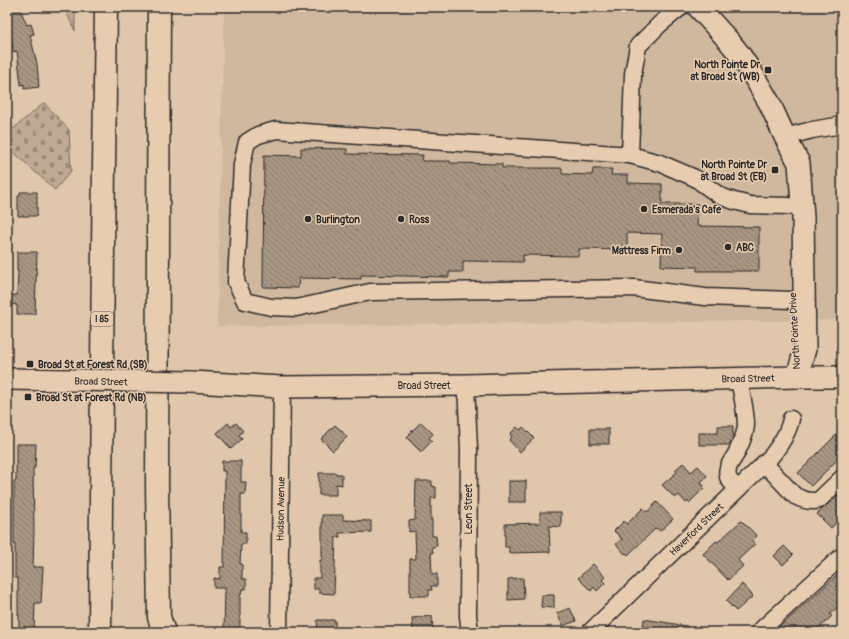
<svg xmlns="http://www.w3.org/2000/svg" width="849" height="639" viewBox="0 0 849 639" font-family="Pangolin,sans-serif">
  <style>
    .built { fill: #cfb89e }
    .cemetery { fill: url(#cemetery-stones); stroke: #756a5e }
    .park { fill: url(#park-tufts); stroke: #756a5e }
    .building { fill: url(#building-back-hatch); stroke: #2b2b2b }
    .lines { fill: none; stroke-linecap: round; stroke-linejoin: round }
    .minor-casing { stroke: #2b2b2b; stroke-width: 19 }
    .major-casing { stroke: #2b2b2b; stroke-width: 24 }
    .highway-casing { stroke: #2b2b2b; stroke-width: 25 }
    .minor { stroke: #e8ccaf; stroke-width: 16 }
    .major { stroke: #e8ccaf; stroke-width: 21 }
    .highway { stroke: #e8ccaf; stroke-width: 22 }
    .major-bridge-casing { stroke: #2b2b2b; stroke-width: 24; stroke-linecap: butt }
    .major-bridge { stroke: #e8ccaf; stroke-width: 21 }
    .poi-dot { fill: #2b2b2b; stroke: #e8ccaf; stroke-width: 1.5 }
    .labels { text-anchor: middle; stroke-width: 3; stroke-linejoin: round; paint-order: stroke }
    .shield { fill: #e8ccaf; stroke: #645b53; stroke-width: 1 }
    .shield-label { font-size: 9px; font-weight: bold; fill: #2b2b2b }
    .poi-label { font-size: 10px; font-weight: bold; fill: #2b2b2b; stroke: #e8ccaf; text-anchor: start }
    .street-label { font-size: 10px; fill: #2b2b2b; stroke: #e8ccaf }
  </style>
  <defs>
    <pattern id="cemetery-stones" width="16" height="16" patternUnits="userSpaceOnUse"><rect width="16" height="16" fill="#bfa992"/><path d="M2 7V4a2 2 0 0 1 4 0v3zM10 15v-3a2 2 0 0 1 4 0v3z" fill="#9b8a77"/></pattern>
    <pattern id="park-tufts" width="24" height="20" patternUnits="userSpaceOnUse"><rect width="24" height="20" fill="#bfa992"/><path d="M3 7l-1-3M5 7V3M7 7l1-3M15 17l-1-3M17 17v-4M19 17l1-3" fill="none" stroke="#9b8a77"/></pattern>
    <pattern id="building-back-hatch" width="6" height="6" patternUnits="userSpaceOnUse"><rect width="6" height="6" fill="#a89683"/><path d="M-1 5l2 2M0 0l6 6M5-1l2 2" fill="none" stroke="#897b6b"/></pattern>
  </defs>
  <rect width="100%" height="100%" fill="#e0c6aa"/>
  <filter id="ink" filterUnits="userSpaceOnUse"><feTurbulence type="fractalNoise" baseFrequency=".025" numOctaves="2"/><feDisplacementMap in="SourceGraphic" scale="8" xChannelSelector="R" yChannelSelector="G"/><feConvolveMatrix kernelMatrix="1 2 1 2 8 2 1 2 1" color-interpolation-filters="sRGB"/></filter>
  <g filter="url(#ink)">
    <!-- built -->
    <path class="built" d="M224 7H842V320L217 326Z"/>
    <!-- cemetery -->
    <path class="cemetery" d="M44 103 69 130 71 171 55 190 7 146V134Z"/>
    <!-- park -->
    <path class="park" d="M64 7H75V31Z"/>
    <!-- building -->
    <g class="building">
      <path d="M7 7H19L27 25 31 24 34 34 30 35 37 64 39 87 24 89V84L21 85 17 51 14 52 7 24Z"/>
      <path d="M301 148 347 149V154L423 155 422 161H450V163L502 164V168H562V174L592 175 593 169H612L611 175H628V183L662 184V204H698L697 226 759 227V271H697V267L661 266 662 234 627 233V250L579 249V256L523 255V262L463 261V272H449V277L361 275V279L299 278 298 288 263 287 264 155 301 156Z"/>
      <path d="M20 192H37V216H18V196H20Z"/>
      <path d="M17 252H37L35 314H17V305L7 304V295H17L18 271H17Z"/>
      <path d="M421 422 433 434 429 438 432 441 421 452 407 438 410 435 409 434Z"/>
      <path d="M228 423 231 427 236 423 243 431 239 435 242 439 231 449 217 433Z"/>
      <path d="M335 425 343 432H342L347 437 333 451 321 439Z"/>
      <path d="M718 426H733V438L730 445H699V433H718Z"/>
      <path d="M517 427 520 430 523 427 534 438 520 452 509 440 512 437 510 434Z"/>
      <rect x="590" y="429" width="19" height="15"/>
      <path d="M842 429V455L811 486 798 473Z"/>
      <path d="M16 444H36L35 468H33L34 530 33 567H43L41 603H35L34 632H19V615H18V578H15V544H14V481H16Z"/>
      <path d="M222 461H241V482H246L245 494H241V532H246V544H241L240 564H242V579H246V589H242L241 595H240V632H224L225 588H214V578L220 579V567H224L225 471H222Z"/>
      <path d="M683 463 691 472 698 466 707 476 701 482 704 486 703 487 704 488 689 503 688 501 686 503 679 495 675 498 662 485 677 472 675 470Z"/>
      <path d="M319 473H336V474H342V485L336 484V495H319Z"/>
      <path d="M416 481H432V486L436 487V498H431V520H432V536H436L437 546 432 547 433 553H431L432 574H437V586H431L432 590H429V596H410V559H416L415 531 409 532V521L415 520Z"/>
      <rect x="509" y="481" width="17" height="21"/>
      <path d="M842 491V517L831 528 817 514Z"/>
      <path d="M657 502 673 519 660 531 656 528 628 555 626 553 625 554 616 544 622 539 614 531 624 521 627 524 643 508 647 512Z"/>
      <path d="M540 512H561V527L549 526 550 552 509 553V547H505V524L540 523Z"/>
      <path d="M322 515H343V520L371 521V532L339 533 340 537H336L334 594 319 593V589H314V578H320V560H322Z"/>
      <path d="M741 521 743 523V522L757 536 752 541 755 544 738 560 743 566 728 580 703 554 716 541 718 542Z"/>
      <path d="M784 546 793 555 783 565 774 556Z"/>
      <path d="M593 564 605 577 602 580 605 583 597 591 594 587 591 591 578 578Z"/>
      <path d="M842 571V604L830 614 832 616 815 632H774Z"/>
      <path d="M518 578H523L524 599 508 600V579Z"/>
      <path d="M742 584 753 596 736 611 726 601Z"/>
      <path d="M542 595H554V608L541 607Z"/>
      <path d="M570 608 576 621 563 626 557 613Z"/>
      <path d="M432 616 433 632H413L412 618Z"/>
      <path d="M644 619 687 626 686 632H642Z"/>
      <path d="M317 620H335V632H318Z"/>
    </g>
    <g class="lines">
      <defs>
        <g id="minor">
          <path d="M785 137 812 130 842 125"/>
          <path d="M630 155 633 74 638 46 660 24 681 7"/>
          <path d="M789 206 750 205 734 201 720 196 695 178 660 163 630 155 276 130 258 135 247 142 242 164 236 282 245 301 271 307 296 308 370 292 634 288 705 297 792 300"/>
          <path d="M466 385 469 448 468 616 470 632"/>
          <path d="M764 463 795 496C803 500 811 503 819 500L842 478"/>
          <path d="M738 489C734 485 730 482 728 477 725 468 732 461 736 454 740 445 746 434 746 425 746 410 741 393 739 378"/>
          <path d="M279 632 282 387"/>
          <path d="M590 632 769 459C779 447 788 434 791 419"/>
          <path d="M763 632 761 630 842 556"/>
        </g>
        <g id="major">
          <path d="M698 7 729 41 740 55 752 73 770 104 785 137 799 163 803 217 805 349 797 377"/>
          <path d="M7 379 72 380"/>
          <path d="M191 382 282 387 466 385 797 377H842"/>
        </g>
        <g id="highway">
          <path d="M159 7 157 484 159 617 164 632"/>
          <path d="M100 632 103 246 106 7"/>
        </g>
      </defs>
      <!-- minor casing -->
      <use href="#minor" class="minor-casing"/>
      <!-- major casing -->
      <use href="#major" class="major-casing"/>
      <!-- highway casing -->
      <use href="#highway" class="highway-casing"/>
      <!-- minor -->
      <use href="#minor" class="minor"/>
      <!-- major -->
      <use href="#major" class="major"/>
      <!-- highway -->
      <use href="#highway" class="highway"/>
      <defs>
        <path id="major-bridge" d="M72 380 191 382"/>
      </defs>
      <!-- major-bridge casing -->
      <use href="#major-bridge" class="major-bridge-casing"/>
      <!-- major-bridge -->
      <use href="#major-bridge" class="major-bridge"/>
    </g>
  </g>
  <!-- markers -->
  <g class="poi-dot">
    <rect x="764" y="66" width="8" height="8" rx="2"/>
    <rect x="771" y="166" width="8" height="8" rx="2"/>
    <circle cx="644" cy="209" r="4"/>
    <circle cx="308" cy="219" r="4"/>
    <circle cx="401" cy="219" r="4"/>
    <circle cx="728" cy="247" r="4"/>
    <circle cx="679" cy="250" r="4"/>
    <rect x="26" y="360" width="8" height="8" rx="2"/>
    <rect x="24" y="393" width="8" height="8" rx="2"/>
  </g>
  <g class="labels">
    <!-- shield labels -->
    <rect class="shield" x="91" y="312" width="22" height="14" rx="3"/>
    <g class="shield-label">
      <text x="102" y="322">I 85</text>
    </g>
    <!-- poi labels -->
    <g class="poi-label">
      <text x="760" y="68" text-anchor="end">North Pointe Dr<tspan x="760" dy="12">at Broad St (WB)</tspan></text>
      <text x="767" y="168" text-anchor="end">North Pointe Dr<tspan x="767" dy="12">at Broad St (EB)</tspan></text>
      <text x="652" y="213">Esmerada's Cafe</text>
      <text x="316" y="223">Burlington</text>
      <text x="409" y="223">Ross</text>
      <text x="736" y="251">ABC</text>
      <text x="671" y="254" text-anchor="end">Mattress Firm</text>
      <text x="38" y="368">Broad St at Forest Rd (SB)</text>
      <text x="36" y="401">Broad St at Forest Rd (NB)</text>
    </g>
    <!-- street labels -->
    <g class="street-label">
      <text transform="translate(794 331) rotate(-93)" y="4">North Pointe Drive</text>
      <text transform="translate(748 378) rotate(-1)" y="4">Broad Street</text>
      <text transform="translate(101 381) rotate(1)" y="4">Broad Street</text>
      <text x="424" y="389">Broad Street</text>
      <text transform="translate(280 509) rotate(-89)" y="4">Hudson Avenue</text>
      <text transform="translate(468 509) rotate(-90)" y="4">Leon Street</text>
      <text transform="translate(696 529) rotate(-44)" y="4">Haverford Street</text>
    </g>
  </g>
  <!-- margin -->
  <rect width="849" height="639" fill="none" stroke="#e8ccaf" stroke-width="24"/>
  <rect x="12" y="12" width="825" height="615" fill="none" stroke="#2b2b2b" stroke-width="1.5" filter="url(#ink)"/>
</svg>
